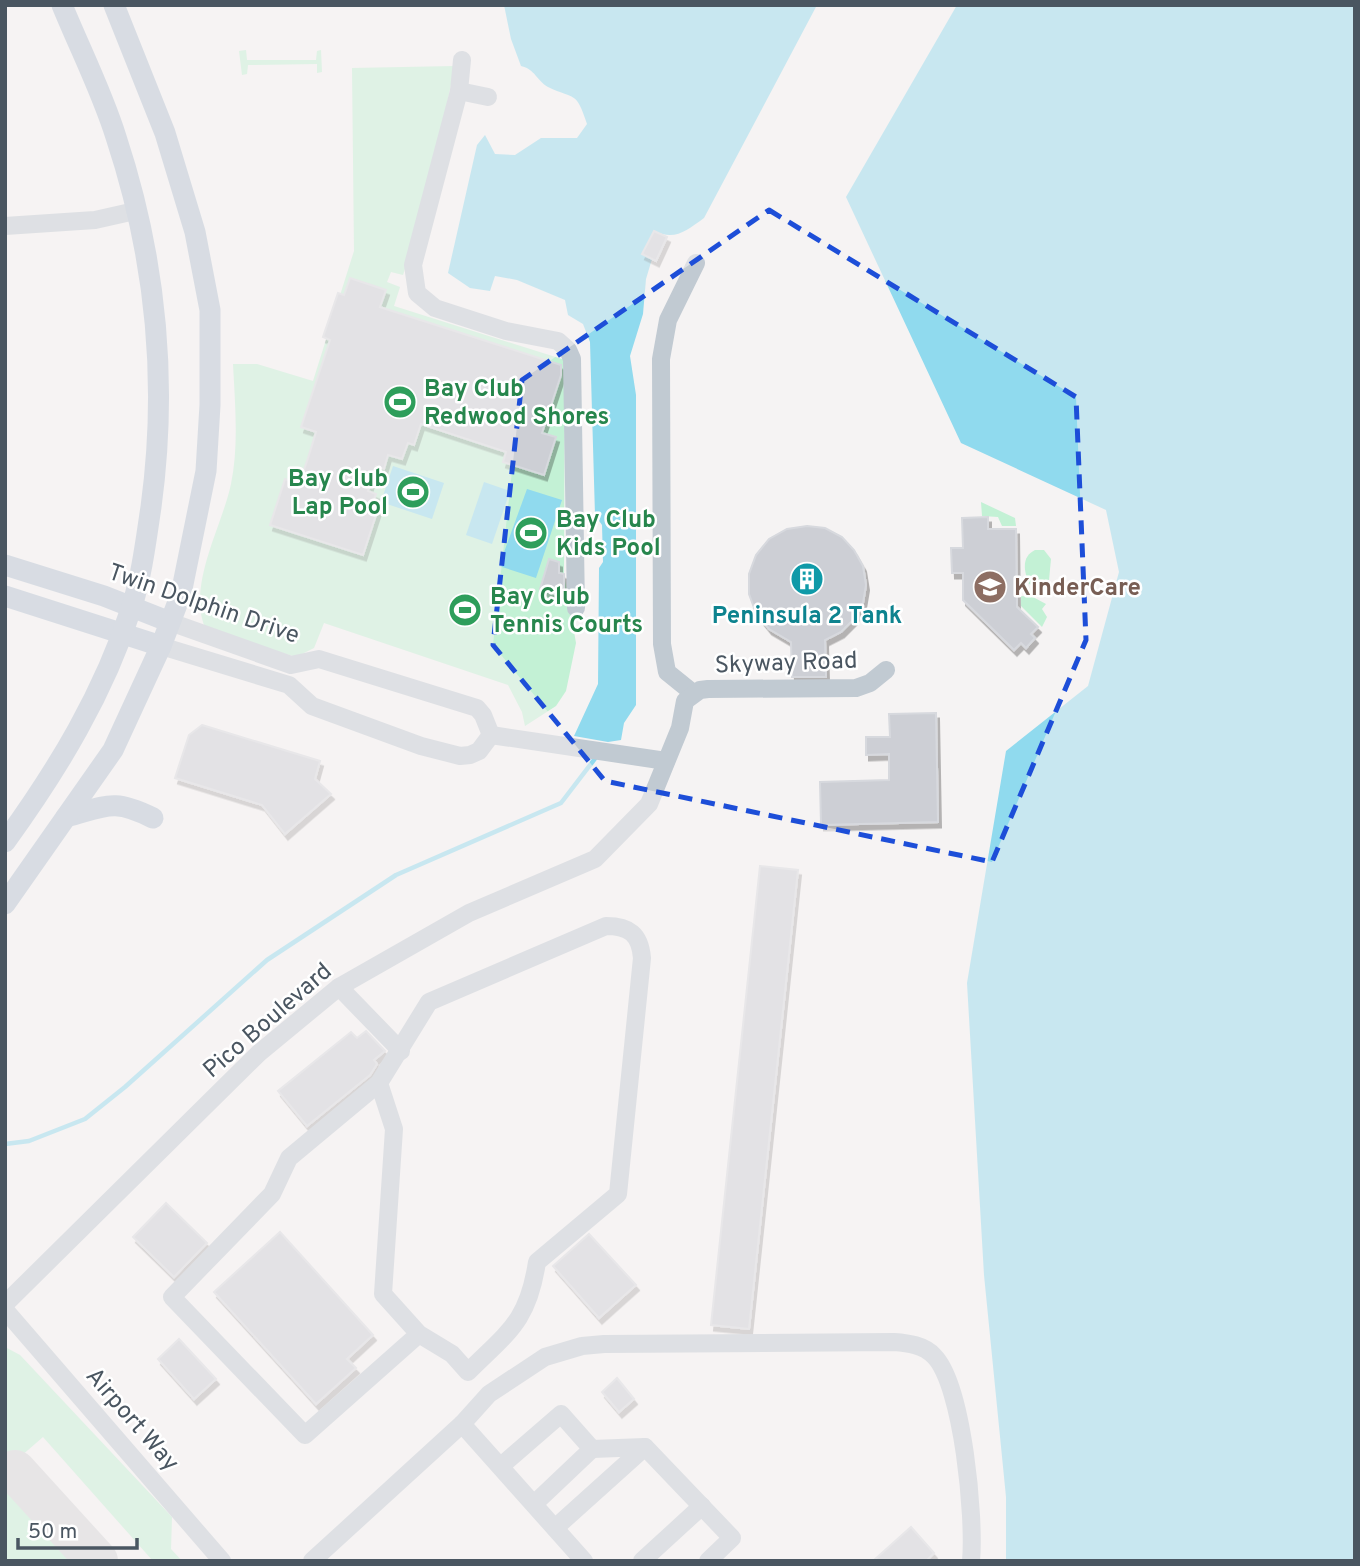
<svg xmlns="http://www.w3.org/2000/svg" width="1360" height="1566" viewBox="0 0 1360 1566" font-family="Overpass,sans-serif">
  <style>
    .green { fill: #c3f1d5 }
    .water { fill: #90daee }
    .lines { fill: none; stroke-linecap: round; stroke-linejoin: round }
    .stream { stroke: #90daee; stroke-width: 4.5 }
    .taxiway { stroke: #d5d6d8; stroke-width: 42 }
    .building { fill: #cdcfd5; stroke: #d7d9de; stroke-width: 2; filter: url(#shadow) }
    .minor { stroke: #c1cad2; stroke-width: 18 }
    .major { stroke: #b3c2d1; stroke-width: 21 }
    .marked { fill: none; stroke: #1d4ed8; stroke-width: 5; stroke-dasharray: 14 9; stroke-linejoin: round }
    .labels { text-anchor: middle; stroke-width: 5; stroke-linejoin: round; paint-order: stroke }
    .leisure-label { font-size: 24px; font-weight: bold; fill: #27864d; stroke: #fff; text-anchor: start }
    .education-label { font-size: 24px; font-weight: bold; fill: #785e54; stroke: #fff; text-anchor: start }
    .street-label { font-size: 24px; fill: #4a5661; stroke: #fff }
    .culture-label { font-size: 24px; font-weight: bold; fill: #0d838f; stroke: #fff }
  </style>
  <defs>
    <filter id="shadow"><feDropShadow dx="3" dy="5.5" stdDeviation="0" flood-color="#0004"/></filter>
  </defs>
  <rect width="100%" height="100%" fill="#f5f3f3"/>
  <!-- green -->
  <g class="green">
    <path d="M246 50 247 60H316L317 51 321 50 322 72 317 73V64L248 65 247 74 242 75 239 51Z"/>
    <path d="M455 66 424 211 403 275 391 272 387 282 400 287 394 306 565 360 564 574 576 643 566 691 556 706 525 726 522 712 508 685 324 623 314 648 296 657 206 630C186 587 222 527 231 484 239 446 235 403 233 364H257L313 381 354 251 352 68Z"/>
    <path d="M981 502 1015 518 1016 526H1002L998 517 982 516Z"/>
    <path d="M1035 550H1044L1051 559 1049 580 1038 587 1029 584C1024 571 1021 557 1035 550Z"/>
    <path d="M1021 596 1033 597 1046 604 1042 609 1047 617 1042 627 1021 606Z"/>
    <path d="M5 1347 20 1355 172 1517 171 1549 182 1561H153L43 1437 13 1463 5 1458Z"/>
    <path d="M5 1473 9 1478 82 1561H5Z"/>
  </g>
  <!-- water -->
  <g class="water">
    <path d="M504 5H817L704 218C686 231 675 241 654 231L643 254 652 259 646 279 643 314 630 356 636 395V705L624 723 621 740 608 742 574 736 598 684 599 568 603 562 602 525 595 515 590 342 583 324 568 315 565 300 517 280 495 276 490 291 470 288 448 273 477 145 485 135 495 154 515 155 541 138H577L587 124C576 90 575 100 548 87 537 81 535 69 521 66L511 39Z"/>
    <path d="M957 5H1355V1561H1006V1497L984 1275 967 983 1006 751 1088 686 1119 572 1106 510 961 443 846 197Z"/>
    <path d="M393 466 444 483 432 519 381 502Z"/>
    <path d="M484 482 510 491 492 544 466 535Z"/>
    <path d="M527 489 562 500 536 578 499 566Z"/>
  </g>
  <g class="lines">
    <!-- stream -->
    <path class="stream" d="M5 1144 29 1141 85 1119 125 1087 267 960 396 875 561 803 597 756"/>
    <!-- taxiway -->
    <path class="taxiway" d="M15 1471 97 1561"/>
  </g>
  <!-- building -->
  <g class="building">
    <path d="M654 231 667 237 656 261 642 254Z"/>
    <path d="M350 278 386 290 380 307 561 365V375L542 433 556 437 544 475 503 462 506 452 421 424 414 445 408 443 402 459 388 455 384 469 376 466 368 491 376 494 371 507 378 509 363 555 270 525 285 479 299 484 308 458 316 432 301 427 330 340 323 337 338 293 344 295Z"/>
    <path d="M988 517V529H1016L1017 607 1038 627 1031 634 1035 638 1026 648 1021 643 1014 650 963 600V573H952L951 548H963L962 518Z"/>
    <path d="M807 526 825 528 842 537 854 550 863 566 866 585 863 603 854 619 841 632 825 640 826 677H792L791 642 769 629 756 613 749 594V574L756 555 769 539 787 529Z"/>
    <path d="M549 559 559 562V573L564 574V597L540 589Z"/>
    <path d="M936 713 938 822 821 825 820 782 889 780V754L866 755V737H890L889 714Z"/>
    <path d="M202 725 320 761 315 779 331 794 285 834 262 805 175 778 189 735Z"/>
    <path d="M760 866 798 870 749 1329 711 1325Z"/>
    <path d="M366 1031 385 1051 374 1060 377 1064 370 1075 307 1126 278 1091 351 1032 357 1038Z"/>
    <path d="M166 1203 207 1243 174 1277 133 1237Z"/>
    <path d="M280 1232 373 1335 347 1359 356 1368 316 1404 214 1292Z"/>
    <path d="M589 1234 636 1285 599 1318 553 1266Z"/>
    <path d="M179 1339 216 1379 194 1399 158 1359Z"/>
    <path d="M617 1378 634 1399 619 1412 602 1392Z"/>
    <path d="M911 1527 934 1553 926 1561H873Z"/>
  </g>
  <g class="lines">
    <!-- minor -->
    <g class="minor">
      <path d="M462 60 459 91 413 265 417 293 435 308 506 331 558 341 568 350 572 359 576 608"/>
      <path d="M459 91 488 97"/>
      <path d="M5 226 95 220 135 211"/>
      <path d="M170 622 291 665 319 659 477 708 483 715 491 735"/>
      <path d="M161 646 289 685 312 706 421 746 460 756 470 755 479 751 491 735"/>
      <path d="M693 693 667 672 662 644 661 359 668 320 696 263"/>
      <path d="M491 735 666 761"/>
      <path d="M339 987 401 1051"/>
      <path d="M379 1083 394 1129 383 1294 419 1334 305 1435 172 1297 272 1194 289 1158 379 1083 429 1002 606 926C629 926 640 934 642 958L618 1194 537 1262C528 1322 508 1332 468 1372L452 1354 419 1334"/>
      <path d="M5 1304 259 1053 339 987 469 913 595 859 649 804 680 728 685 701 700 690 708 689 856 688 870 683 886 670"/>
      <path d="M5 1310 222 1561"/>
      <path d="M462 1424 584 1561"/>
      <path d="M592 1449 645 1447"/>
      <path d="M501 1466 561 1414 592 1449 534 1504"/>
      <path d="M555 1528 645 1447 732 1538 708 1561"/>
      <path d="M312 1561 462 1424 489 1394 545 1357 582 1346 604 1344 894 1342C908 1343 924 1345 934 1356 963 1385 975 1519 971 1561"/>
      <path d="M642 1561 702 1506"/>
    </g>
    <!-- major -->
    <g class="major">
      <path d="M5 565 104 596 170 622"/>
      <path d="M5 596 161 646"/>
      <path d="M66 817C107 806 113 798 153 818"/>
      <path d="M5 842C58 769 104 693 132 606 142 574 146 540 151 507 168 382 156 258 116 137 102 92 80 49 62 5"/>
      <path d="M5 904 113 750 161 646 181 594 206 471 210 405V310L195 232 165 133 114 5"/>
    </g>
  </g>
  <!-- marked area -->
  <path d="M0 0H1360V1566H0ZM769 210 1076 397 1086 640 992 862 605 781 493 645 522 380Z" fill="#f5f3f3" fill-opacity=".55" fill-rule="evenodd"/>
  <path class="marked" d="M769 210 1076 397 1086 640 992 862 605 781 493 645 522 380Z"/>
  <!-- icons -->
  <defs>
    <symbol id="stadium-disc" viewBox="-11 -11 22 22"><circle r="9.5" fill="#2e9e5b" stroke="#fff"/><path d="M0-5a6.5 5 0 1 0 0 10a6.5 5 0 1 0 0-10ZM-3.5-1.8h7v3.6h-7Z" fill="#fff"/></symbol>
    <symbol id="building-disc" viewBox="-11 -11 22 22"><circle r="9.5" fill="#0f9aa8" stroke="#fff"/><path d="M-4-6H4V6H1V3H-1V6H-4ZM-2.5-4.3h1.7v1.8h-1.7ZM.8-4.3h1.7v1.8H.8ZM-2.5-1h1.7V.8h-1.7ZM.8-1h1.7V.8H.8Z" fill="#fff"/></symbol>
    <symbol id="school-disc" viewBox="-11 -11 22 22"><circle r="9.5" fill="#8d6e63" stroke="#fff"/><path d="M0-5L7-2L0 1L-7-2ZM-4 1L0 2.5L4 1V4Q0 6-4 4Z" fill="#fff"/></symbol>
  </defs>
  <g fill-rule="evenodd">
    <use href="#stadium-disc" x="381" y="383" width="38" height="38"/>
    <use href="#stadium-disc" x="394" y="473" width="38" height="38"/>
    <use href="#stadium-disc" x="512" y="514" width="38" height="38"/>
    <use href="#building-disc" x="788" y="560" width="38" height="38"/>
    <use href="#school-disc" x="971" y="568" width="38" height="38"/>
    <use href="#stadium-disc" x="446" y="591" width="38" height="38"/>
  </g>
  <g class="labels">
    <!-- leisure labels -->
    <g class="leisure-label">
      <text x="424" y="396">Bay Club<tspan x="424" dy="28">Redwood Shores</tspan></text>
      <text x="388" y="486" text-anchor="end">Bay Club<tspan x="388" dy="28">Lap Pool</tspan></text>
      <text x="556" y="527">Bay Club<tspan x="556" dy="28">Kids Pool</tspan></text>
      <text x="490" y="604">Bay Club<tspan x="490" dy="28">Tennis Courts</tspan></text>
    </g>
    <!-- education labels -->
    <g class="education-label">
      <text x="1014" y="595">KinderCare</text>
    </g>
    <!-- street labels -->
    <g class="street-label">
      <text transform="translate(204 603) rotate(19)" y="8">Twin Dolphin Drive</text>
      <text transform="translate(786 662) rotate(-2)" y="8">Skyway Road</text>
      <text transform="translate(267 1020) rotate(-41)" y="8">Pico Boulevard</text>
      <text transform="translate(133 1419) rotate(49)" y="8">Airport Way</text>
    </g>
    <!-- culture labels -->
    <g class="culture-label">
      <text x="807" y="623">Peninsula 2 Tank</text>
    </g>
  </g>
  <!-- border -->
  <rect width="1360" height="1566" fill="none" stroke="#4a5661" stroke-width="14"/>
  <!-- scale -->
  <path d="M18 1538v10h119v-10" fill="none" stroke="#4a5661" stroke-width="3.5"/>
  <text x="28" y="1538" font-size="21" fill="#4a5661" stroke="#ffffff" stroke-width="5" paint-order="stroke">50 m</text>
</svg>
